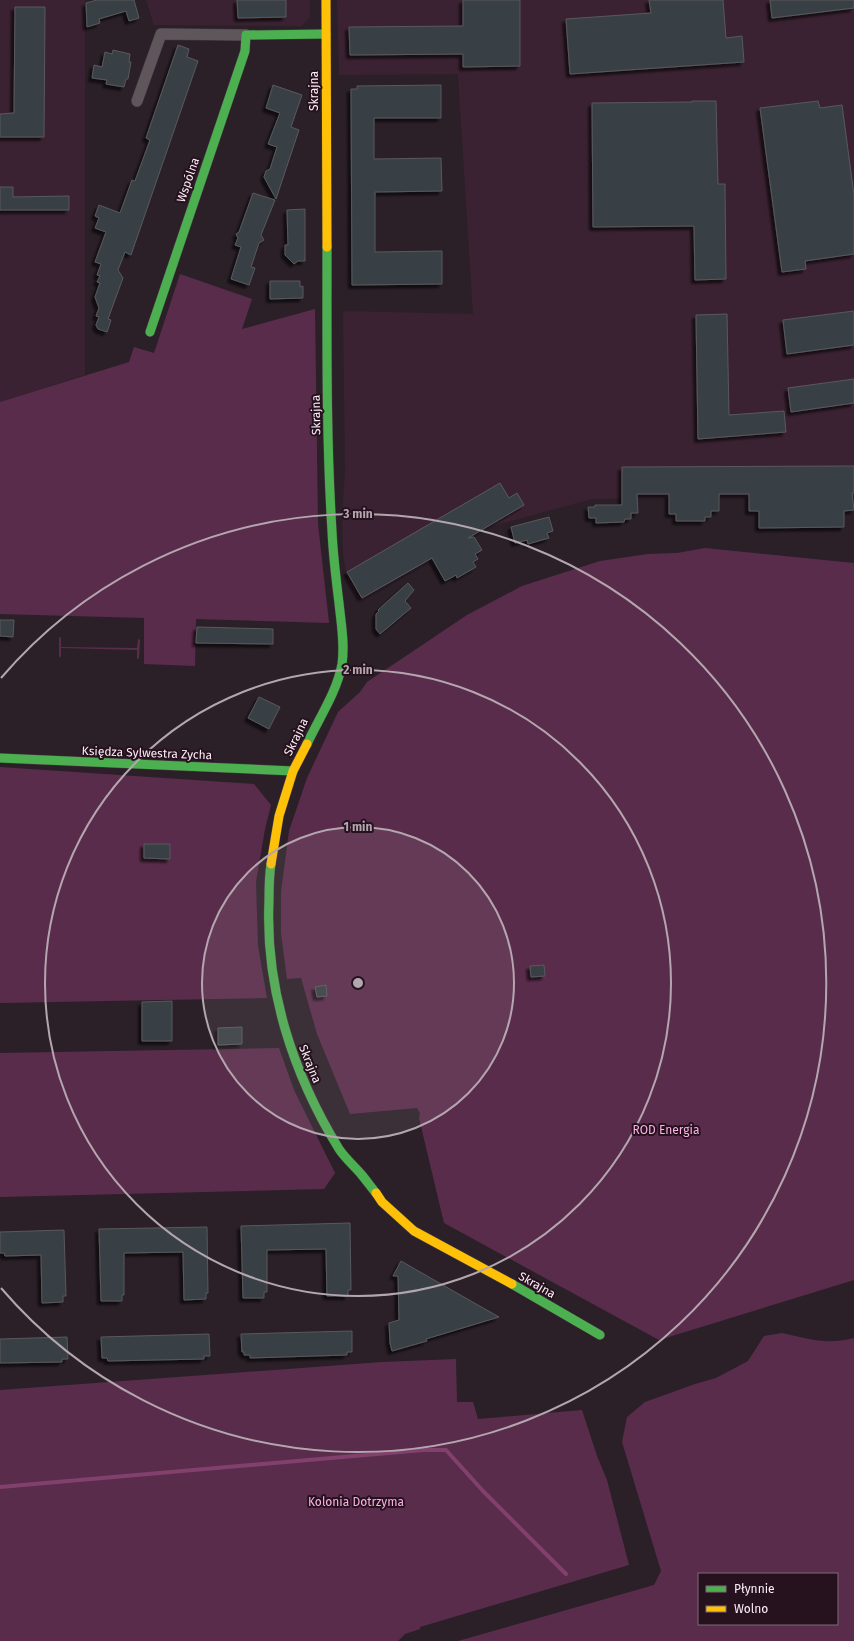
<svg xmlns="http://www.w3.org/2000/svg" width="854" height="1641" viewBox="0 0 854 1641" font-family="'Fira Sans',sans-serif">
  <style>
    .built { fill: #3b2232 }
    .green { fill: #5a2c4b; fill-rule: evenodd }
    .lines { fill: none; stroke-linecap: round; stroke-linejoin: round }
    .stream { stroke: #81416c; stroke-width: 4 }
    .building { fill: #394045; stroke: #58595d; filter: url(#shadow) }
    .street-casing { stroke: #453b42; stroke-width: 12 }
    .fast-casing { stroke: #453b42; stroke-width: 10 }
    .slow-casing { stroke: #453b42; stroke-width: 10 }
    .street { stroke: #5f565c; stroke-width: 11 }
    .fast { stroke: #4caf50; stroke-width: 9 }
    .slow { stroke: #ffc107; stroke-width: 9 }
    .ring { fill: none; stroke: #b4a6af; stroke-width: 2 }
    .labels { text-anchor: middle; stroke-width: 4; stroke-linejoin: round; paint-order: stroke }
    .street-label { font-size: 12px; fill: #fdeef7; stroke: #26121f }
    .park-label { font-size: 12px; fill: #ffafe3; stroke: #26121f }
    .centre { fill: #b4a6af; stroke: #26121f; stroke-width: 2 }
    .ring-label { font-size: 12px; text-anchor: middle; font-weight: bold; fill: #b4a6af; stroke: #26121f; stroke-width: 4; stroke-linejoin: round; paint-order: stroke }
  </style>
  <defs>
    <filter id="shadow"><feDropShadow dx="-3.5" dy="3.5" stdDeviation="1" flood-color="#0009"/></filter>
  </defs>
  <rect width="100%" height="100%" fill="#2b2028"/>
  <!-- built -->
  <g class="built">
    <path d="M0 0H85V375L0 402Z"/>
    <path d="M146 0H310V17L302 26 154 25Z"/>
    <path d="M337 0H854V497L592 499 492 526 359 602 348 582 343 554 342 516 345 472 343 311 473 314 458 74 339 75Z"/>
  </g>
  <!-- green -->
  <g class="green">
    <path d="M180 274 252 299 242 329 315 309 318 524 329 623 196 619 195 666 144 664V618L0 614V402L129 362 134 347 154 353Z"/>
    <path d="M705 548 854 563V1280L659 1340 444 1223 419 1118 420 1113 417 1108 350 1114 317 1034 301 978 287 979 281 933V892L289 831 307 778 338 712 360 692 367 682 467 615 522 586 600 561 648 554 677 553Z"/>
    <path d="M61 637V647L137 648 138 639 140 640 139 658 137 659V650L61 648V658L59 656V638Z"/>
    <path d="M0 767 254 784 271 805 265 829 256 882 258 946 267 998 0 1003Z"/>
    <path d="M279 1048 294 1090 335 1173 324 1189 0 1197V1053Z"/>
    <path d="M782 1333C809 1339 826 1345 854 1338V1641H458L654 1585 661 1571 622 1442 627 1417 645 1402 695 1384 716 1378 748 1361 764 1336ZM699 1574H837V1624H699Z"/>
    <path d="M456 1359 457 1402H473L478 1419 582 1410 597 1456 607 1480 629 1565 420 1627V1629L405 1634 398 1641H0V1390L382 1362Z"/>
  </g>
  <g class="lines">
    <!-- stream -->
    <path class="stream" d="M0 1487 423 1450H446L483 1491 566 1574"/>
  </g>
  <!-- building -->
  <g class="building">
    <path d="M97 0H134L139 18 129 21 126 11 99 19 100 23 87 27 86 3Z"/>
    <path d="M237 0H286V17L238 18Z"/>
    <path d="M463 0H520V66L463 67V54L350 55 349 27 463 26Z"/>
    <path d="M649 0H723L726 38 742 36 744 62 570 74 566 19 651 13Z"/>
    <path d="M770 0H854V8L772 18Z"/>
    <path d="M15 7H45L44 137H0V114L14 113Z"/>
    <path d="M178 45 189 49 187 57 198 61 131 255 125 252 118 270 123 278 108 319 111 320 107 332 98 329 96 325 99 317 96 316 99 308 95 297 100 283 97 282 100 276 97 275 101 264 95 262 106 232 95 228 99 218 95 216 99 205 120 213 132 180 135 181 150 140 146 138Z"/>
    <path d="M113 50 130 54 129 62H131L128 79H126L124 87 106 84 107 80 92 78 94 65 102 67 105 52 112 54Z"/>
    <path d="M273 85 302 95 291 127 299 130 276 199 264 177 266 171 270 169 277 147 268 144 280 113 266 108Z"/>
    <path d="M441 85V118H374V159L441 158 442 191 375 192V252L442 251V284L352 285 351 89H357V86Z"/>
    <path d="M692 101H716L718 184H725L726 279 695 280 694 226 593 227 592 103 692 102Z"/>
    <path d="M818 101 820 108 842 105 854 195V254L805 261 806 269 782 272 760 108Z"/>
    <path d="M0 187H13V197L69 196V210H0Z"/>
    <path d="M253 193 275 200 261 235 264 240 259 243 251 267 255 268 249 285 231 279 241 247 235 245 238 238 236 234 239 232Z"/>
    <path d="M305 209V261H298L294 264 285 255V245H288L287 210Z"/>
    <path d="M270 281H300V287L303 286V298L270 299Z"/>
    <path d="M854 311V345L787 354 783 320Z"/>
    <path d="M727 314 729 415 784 411 786 432 698 439 696 315Z"/>
    <path d="M854 379V403L791 412 788 388Z"/>
    <path d="M854 466V493H852L854 510 844 511V527L759 528V511H749V494H719V511H711V517H705V521H676V514H669V494H637L638 513H631V519H625L624 522 596 523V518H589L588 507H595V505H622V467Z"/>
    <path d="M500 483 509 498 517 493 524 505 468 538 474 537 482 550 475 554 478 559 473 562 476 567 457 578 456 575 445 581 432 558 362 598 347 572Z"/>
    <path d="M549 517 553 531 547 533 549 538 528 544 527 540 515 543 511 527Z"/>
    <path d="M408 583 414 590 405 601 411 608 380 634 376 629V614L379 611 378 610Z"/>
    <path d="M0 620H14L13 637 0 636Z"/>
    <path d="M197 627 273 629V644L196 643Z"/>
    <path d="M259 697 280 707 269 729 248 718Z"/>
    <path d="M144 844H170V859L144 858Z"/>
    <path d="M544 965 545 976 531 977 530 966Z"/>
    <path d="M326 985 327 996 317 997 315 987Z"/>
    <path d="M172 1001V1041H142V1002Z"/>
    <path d="M242 1027V1044L218 1045V1028Z"/>
    <path d="M350 1223 351 1290H348V1296H327L326 1249 267 1250V1292H264V1298H243L241 1226Z"/>
    <path d="M207 1227 208 1293H206V1299L184 1300 183 1252 124 1253V1295H122V1301H101L99 1229Z"/>
    <path d="M64 1230 66 1296H63V1302L42 1303 41 1255 5 1256 4 1253H0V1232Z"/>
    <path d="M401 1261 448 1288 499 1317 426 1339 427 1341 392 1351 390 1343 389 1323 399 1320 398 1276H393Z"/>
    <path d="M352 1331V1352H347V1355L250 1358V1355H244V1352H242L241 1334Z"/>
    <path d="M209 1334 210 1356H204V1359L108 1361 107 1358H102L101 1337Z"/>
    <path d="M67 1337 68 1359H62V1362L0 1363V1339Z"/>
  </g>
  <g class="lines">
    <defs>
      <path id="street" d="M137 101 161 34 246 35"/>
      <g id="fast">
        <path d="M150 332 245 51 246 35 326 34"/>
        <path d="M307 744C319 718 337 692 342 664 345 644 341 623 339 603 336 579 333 555 332 531 326 437 327 342 327 247"/>
        <path d="M0 758 293 771"/>
        <path d="M271 864C269 876 269 889 269 901 265 988 293 1074 339 1149 345 1158 354 1166 361 1174 366 1180 371 1187 376 1193"/>
        <path d="M512 1284 600 1335"/>
      </g>
      <g id="slow">
        <path d="M326 0 327 247"/>
        <path d="M271 864 279 816 293 771 307 744"/>
        <path d="M376 1193 382 1202 414 1231 512 1284"/>
      </g>
    </defs>
    <!-- street casing -->
    <use href="#street" class="street-casing"/>
    <!-- fast casing -->
    <use href="#fast" class="fast-casing"/>
    <!-- slow casing -->
    <use href="#slow" class="slow-casing"/>
    <!-- street -->
    <use href="#street" class="street"/>
    <!-- fast -->
    <use href="#fast" class="fast"/>
    <!-- slow -->
    <use href="#slow" class="slow"/>
  </g>
  <!-- distance rings -->
  <circle cx="358" cy="983" r="156" fill="#b4a6af" fill-opacity=".12"/>
  <g class="ring">
    <circle cx="358" cy="983" r="156"/>
    <circle cx="358" cy="983" r="313"/>
    <path d="M1 678A469 469 0 1 1 1 1288"/>
  </g>
  <g class="labels">
    <!-- street labels -->
    <g class="street-label">
      <text transform="translate(314 91) rotate(-90)" y="4">Skrajna</text>
      <text transform="translate(188 180) rotate(-71)" y="4">Wspólna</text>
      <text transform="translate(316 415) rotate(-91)" y="4">Skrajna</text>
      <text transform="translate(296 737) rotate(-64)" y="4">Skrajna</text>
      <text transform="translate(147 753) rotate(2)" y="4">Księdza Sylwestra Zycha</text>
      <text transform="translate(310 1064) rotate(68)" y="4">Skrajna</text>
      <text transform="translate(537 1285) rotate(30)" y="4">Skrajna</text>
    </g>
    <!-- park labels -->
    <g class="park-label">
      <text x="666" y="1134">ROD Energia</text>
      <text x="356" y="1506">Kolonia Dotrzyma</text>
    </g>
  </g>
  <circle cx="358" cy="983" r="6" class="centre"/>
  <g class="ring-label">
    <text x="358" y="518">3 min</text>
    <text x="358" y="674">2 min</text>
    <text x="358" y="831">1 min</text>
  </g>
  <!-- legend -->
  <rect x="698" y="1573" width="140" height="52" fill="#26121f" stroke="#7c6a75"/>
  <rect x="706" y="1586" width="20" height="6" fill="#4caf50" stroke="#7c6a75"/>
  <text x="734" y="1593" font-size="12" fill="#fdeef7">Płynnie</text>
  <rect x="706" y="1606" width="20" height="6" fill="#ffc107" stroke="#7c6a75"/>
  <text x="734" y="1613" font-size="12" fill="#fdeef7">Wolno</text>
</svg>
